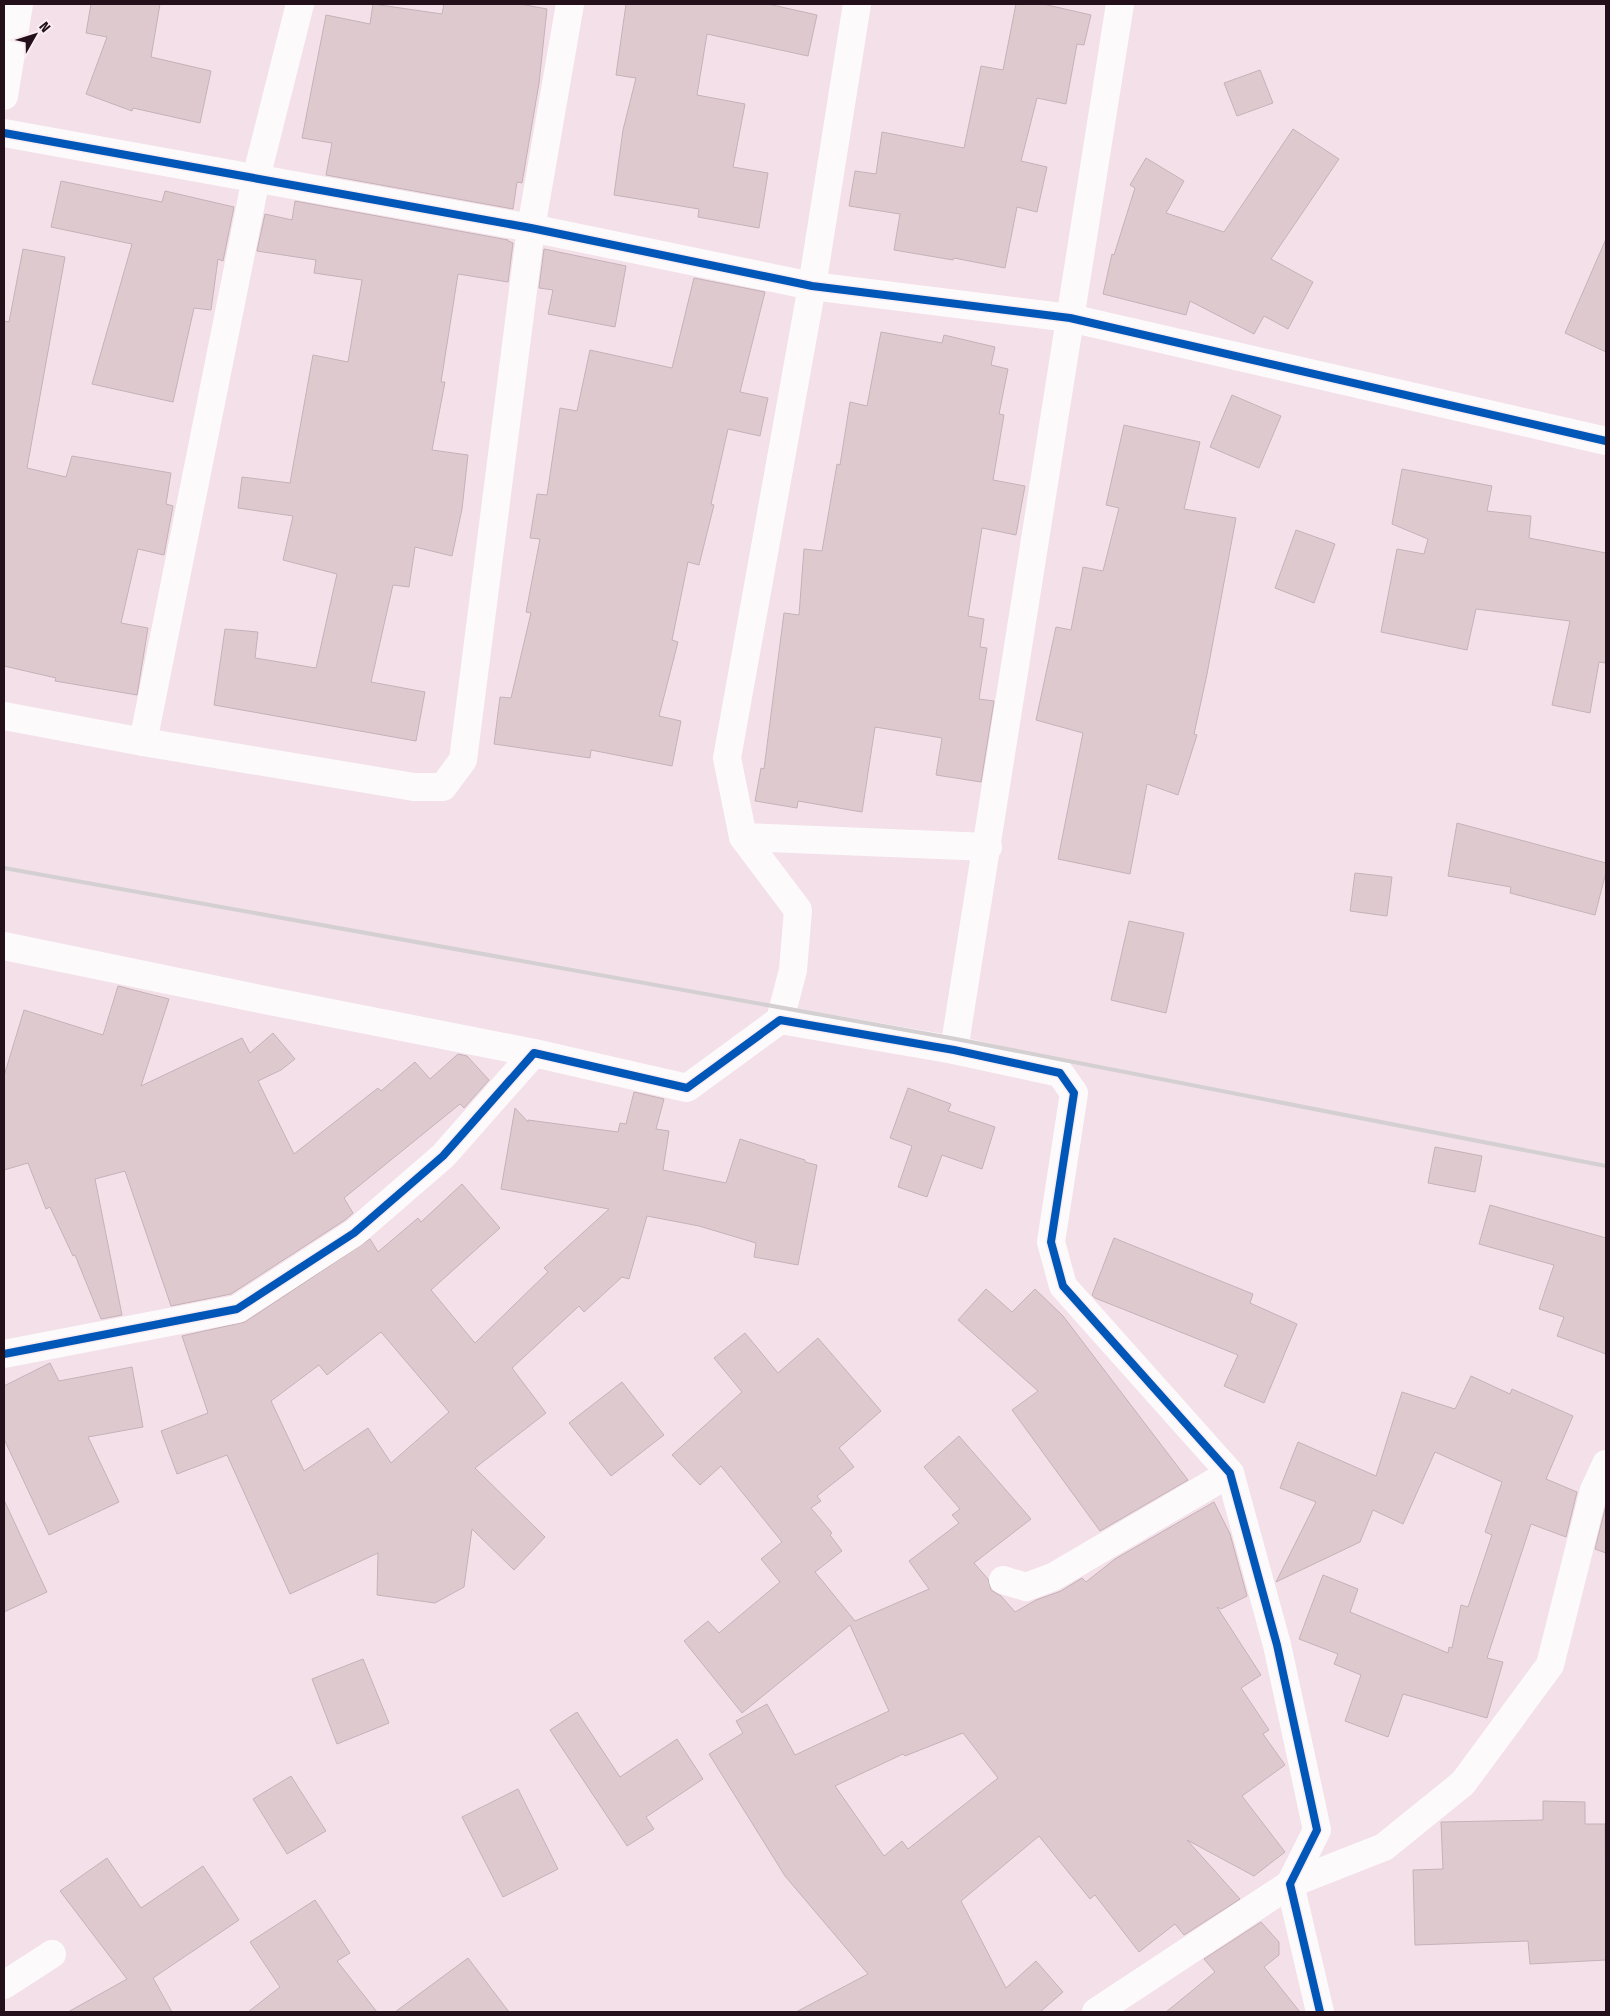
<svg xmlns="http://www.w3.org/2000/svg" width="1610" height="2016" viewBox="0 0 1610 2016" font-family="'Fira Sans Condensed',sans-serif">
  <style>
    .building { fill: #dec9cf; stroke: #c5b2b8; fill-rule: evenodd }
    .lines { fill: none; stroke-linecap: round; stroke-linejoin: round }
    .minor { stroke: #fdfafc; stroke-width: 28 }
    .rail { stroke: #d4cfd1; stroke-width: 4 }
    .cycleway-casing { stroke: #f9edf2; stroke-width: 11 }
    .cycleway { stroke: #0057b8; stroke-width: 8 }
  </style>
  <rect width="100%" height="100%" fill="#f3e0e9"/>
  <!-- building -->
  <g class="building">
    <path d="M91 4H160L151 57 211 71 200 123 133 108 132 111 86 94 107 37 86 33Z"/>
    <path d="M373 4 442 14 444 4H520L547 9 539 83 522 183 517 182 513 209 326 175 332 143 302 138 326 15 370 24Z"/>
    <path d="M626 4H768L817 15 808 56 707 34 697 95 745 104 733 167 768 173 759 228 698 217 699 209 614 195 623 130 636 78 616 75Z"/>
    <path d="M1016 4H1043L1091 15 1084 45 1077 44 1066 104 1037 98 1021 161 1047 167 1037 212 1017 207 1005 268 954 258 953 260 894 250 900 214 849 206 855 171 876 174 882 132 964 148 981 66 1003 70Z"/>
    <path d="M1260 70 1273 103 1237 116 1224 83Z"/>
    <path d="M1293 129 1339 159 1271 259 1313 282 1288 329 1264 316 1254 334 1190 301 1186 315 1103 294 1112 254 1114 255 1135 188 1130 185 1146 158 1184 181 1166 213 1224 232Z"/>
    <path d="M61 181 162 202 165 191 234 207 223 261 218 259 211 310 194 308 173 402 92 384 132 244 51 227Z"/>
    <path d="M295 201 508 240V241L513 243 508 282 458 274 441 382H445L432 450 468 455 462 509 452 556 415 547 409 587 393 585 371 682 425 692 416 741 214 705 225 629 258 632 255 658 316 668 337 574 283 560 293 516 238 508 242 477 290 483 313 355 348 362 362 280 314 273 316 260 257 251 265 214 292 220Z"/>
    <path d="M1606 239V352L1565 333Z"/>
    <path d="M23 249 65 257 27 468 66 477 72 456 171 473 166 504 173 506 164 555 138 549 121 623 148 628 137 695 55 681 56 678 4 666V321L9 322Z"/>
    <path d="M544 249 626 266 615 327 548 314 553 290 539 288Z"/>
    <path d="M694 278 765 292 740 392 768 398 760 436 728 429 711 504 714 505 699 565 688 562 672 640 678 642 659 716 681 721 672 766 591 750 590 758 494 744 500 697 511 698 531 613 526 612 540 539 530 538 537 494 547 495 560 408 577 411 590 350 672 368Z"/>
    <path d="M881 332 942 343 944 335 995 347 991 365 1008 369 999 414 1004 415 993 480 1025 486 1016 535 982 528 968 616 984 619 980 647 987 648 979 699 994 701 981 782 936 775 942 738 875 727 862 812 798 801 797 808 755 801 761 768 764 769 784 613 799 615 804 549 822 551 837 464 840 465 850 402 867 406Z"/>
    <path d="M1232 395 1281 416 1259 468 1210 447Z"/>
    <path d="M1124 425 1200 442 1184 509 1236 518 1207 674 1194 734 1197 735 1178 795 1147 784 1130 874 1058 859 1083 733 1036 720 1056 627 1071 630 1083 567 1103 571 1119 508 1106 505Z"/>
    <path d="M1402 469 1492 486 1487 511 1531 516 1529 538 1606 553V663L1599 662 1590 713 1552 705 1570 621 1476 609 1467 650 1381 632 1397 549 1424 554 1428 539 1392 524Z"/>
    <path d="M1296 530 1335 544 1314 603 1275 588Z"/>
    <path d="M1457 823 1606 863V872L1595 915 1510 893 1511 887 1448 876Z"/>
    <path d="M1355 873 1392 877 1387 916 1350 911Z"/>
    <path d="M1129 921 1184 933 1166 1013 1111 1000Z"/>
    <path d="M118 986 169 999 141 1086 242 1038 250 1053 273 1033 295 1059 281 1070 258 1081 294 1154 378 1088 381 1091 415 1062 430 1079 458 1054 467 1056 489 1080 464 1108 460 1104 344 1198 353 1213 345 1220 231 1294 171 1306 125 1171 95 1179 122 1315 101 1319 75 1255 73 1256 50 1207 46 1209 28 1163 4 1170V1076L24 1010 103 1035Z"/>
    <path d="M908 1088 951 1104 948 1111 995 1127 982 1169 942 1155 927 1197 898 1187 912 1146 890 1138Z"/>
    <path d="M634 1092 664 1099 656 1129 669 1131 663 1170 726 1183 740 1139 805 1160V1162L817 1165 798 1265 754 1257 756 1243 699 1226 647 1216 629 1279 622 1277 584 1312 579 1306 512 1368 546 1413 475 1468 545 1537 514 1570 472 1529 464 1587 435 1603 377 1595 378 1553 290 1594 227 1455 177 1474 161 1431 208 1413 182 1336 245 1322 370 1239 378 1252 418 1218 421 1222 462 1184 500 1228 431 1290 475 1343 548 1272 544 1268 609 1209 501 1189 515 1108 528 1122V1120L618 1132 620 1123 626 1124ZM381 1332 449 1412 391 1463 368 1428 304 1471 271 1401 319 1365 327 1375Z"/>
    <path d="M1435 1147 1482 1156 1475 1192 1428 1183Z"/>
    <path d="M1490 1205 1606 1238V1354L1557 1336 1564 1317 1539 1309 1554 1265 1479 1244Z"/>
    <path d="M1114 1238 1253 1294 1250 1303 1297 1324 1264 1403 1224 1386 1238 1355 1095 1298 1092 1295Z"/>
    <path d="M986 1289 1012 1312 1035 1289 1063 1316 1188 1480 1100 1531 1012 1410 1038 1391 958 1320Z"/>
    <path d="M745 1333 778 1373 818 1338 881 1411 839 1448 854 1467 817 1496 821 1501 811 1508 832 1533 830 1535 842 1551 815 1572 855 1621 929 1589 909 1561 959 1523 952 1515 960 1509 924 1467 959 1436 1031 1519 974 1563 988 1579 991 1590 1001 1596 1015 1612 1036 1600 1061 1591 1082 1578 1086 1582 1115 1559 1214 1502 1230 1534 1247 1596 1221 1609 1217 1607 1261 1675 1241 1688 1269 1730 1263 1734 1285 1765 1242 1796 1285 1852 1254 1876 1187 1840 1240 1899 1184 1935 1175 1924 1139 1952 1095 1895 1090 1899 1039 1836 961 1901 1006 1988 1036 1961 1063 1992 1040 2012H796L868 1974 785 1876 709 1754 743 1733 736 1721 767 1704 795 1755 889 1711 850 1625 742 1713 684 1641 708 1621 719 1633 780 1582 761 1559 782 1542 721 1466 700 1485 672 1455 742 1392 714 1358ZM963 1733 998 1778 908 1849 902 1841 884 1856 835 1786 903 1754 905 1756Z"/>
    <path d="M50 1363 59 1381 132 1367 143 1427 88 1437 119 1502 49 1535 4 1439V1386Z"/>
    <path d="M1471 1376 1510 1394 1512 1389 1573 1416 1546 1479 1577 1492 1566 1537 1531 1524 1487 1658 1503 1662 1487 1718 1403 1694 1388 1737 1345 1721 1361 1675 1334 1664 1338 1654 1299 1639 1323 1575 1358 1589 1350 1612 1448 1653 1449 1647 1452 1648 1461 1605 1468 1607 1492 1535 1485 1532 1502 1482 1435 1452 1403 1524 1373 1510 1360 1542 1276 1582 1316 1502 1280 1488 1298 1442 1376 1476 1402 1392 1455 1409Z"/>
    <path d="M622 1382 664 1435 611 1476 569 1423Z"/>
    <path d="M4 1500 47 1592 4 1612Z"/>
    <path d="M1606 1505V1553L1595 1549Z"/>
    <path d="M363 1659 389 1723 337 1744 312 1679Z"/>
    <path d="M577 1712 620 1777 677 1739 703 1779 646 1817 654 1829 627 1846 550 1730Z"/>
    <path d="M291 1776 326 1831 287 1854 253 1799Z"/>
    <path d="M518 1789 558 1869 503 1897 462 1817Z"/>
    <path d="M1543 1801 1585 1802V1824H1605L1606 1960 1530 1964 1528 1941 1415 1945 1413 1870 1443 1869 1441 1822 1543 1820Z"/>
    <path d="M107 1858 141 1908 203 1866 239 1920 153 1978 172 2012H68L127 1979 60 1891Z"/>
    <path d="M315 1900 350 1953 337 1961 377 2012H248L280 1987 250 1942Z"/>
    <path d="M1261 1922 1279 1942V1955L1264 1967 1300 2012H1166L1215 1972 1204 1959Z"/>
    <path d="M468 1958 509 2012H395Z"/>
  </g>
  <g class="lines">
    <!-- minor -->
    <g class="minor">
      <path d="M4 96 19 4"/>
      <path d="M4 133 531 228 812 286 1070 318 1606 441"/>
      <path d="M4 716 143 742 414 787H443L463 760 531 228 570 4"/>
      <path d="M143 742 256 178 300 4"/>
      <path d="M743 837 988 847"/>
      <path d="M4 946 270 1001 534 1053"/>
      <path d="M780 1020 793 970 798 910 743 837 727 758 812 286 857 4"/>
      <path d="M954 1050 1120 4"/>
      <path d="M4 1354 237 1309 354 1233 443 1156 534 1053 687 1088 780 1020 954 1050 1060 1073 1074 1093 1051 1242 1063 1286 1230 1473 1277 1645 1317 1830 1290 1884 1320 2012"/>
      <path d="M1003 1580 1026 1587 1053 1577 1230 1473"/>
      <path d="M4 1985 52 1954"/>
      <path d="M1096 2012 1290 1884 1384 1847 1463 1783 1550 1665 1594 1490 1606 1464"/>
    </g>
    <!-- rail -->
    <path class="rail" d="M4 868 956 1039 1606 1166"/>
    <defs>
      <g id="cycleway">
        <path d="M4 133 531 228 812 286 1070 318 1606 441"/>
        <path d="M4 1354 237 1309 354 1233 443 1156 534 1053 687 1088 780 1020 954 1050 1060 1073 1074 1093 1051 1242 1063 1286 1230 1473 1277 1645 1317 1830 1290 1884 1320 2012"/>
      </g>
    </defs>
    <!-- cycleway casing -->
    <use href="#cycleway" class="cycleway-casing"/>
    <!-- cycleway -->
    <use href="#cycleway" class="cycleway"/>
  </g>
  <!-- border -->
  <rect width="1610" height="2016" fill="none" stroke="#23101a" stroke-width="10"/>
  <!-- north arrow -->
  <g transform="translate(35 35) rotate(51)" stroke="#f9edf2" stroke-width="4" paint-order="stroke">
  <path d="M0-4L9 19L0 12L-9 19Z" fill="#23101a"/>
  <text y="-8" font-size="14" font-weight="bold" text-anchor="middle" fill="#23101a">N</text>
  </g>
</svg>
